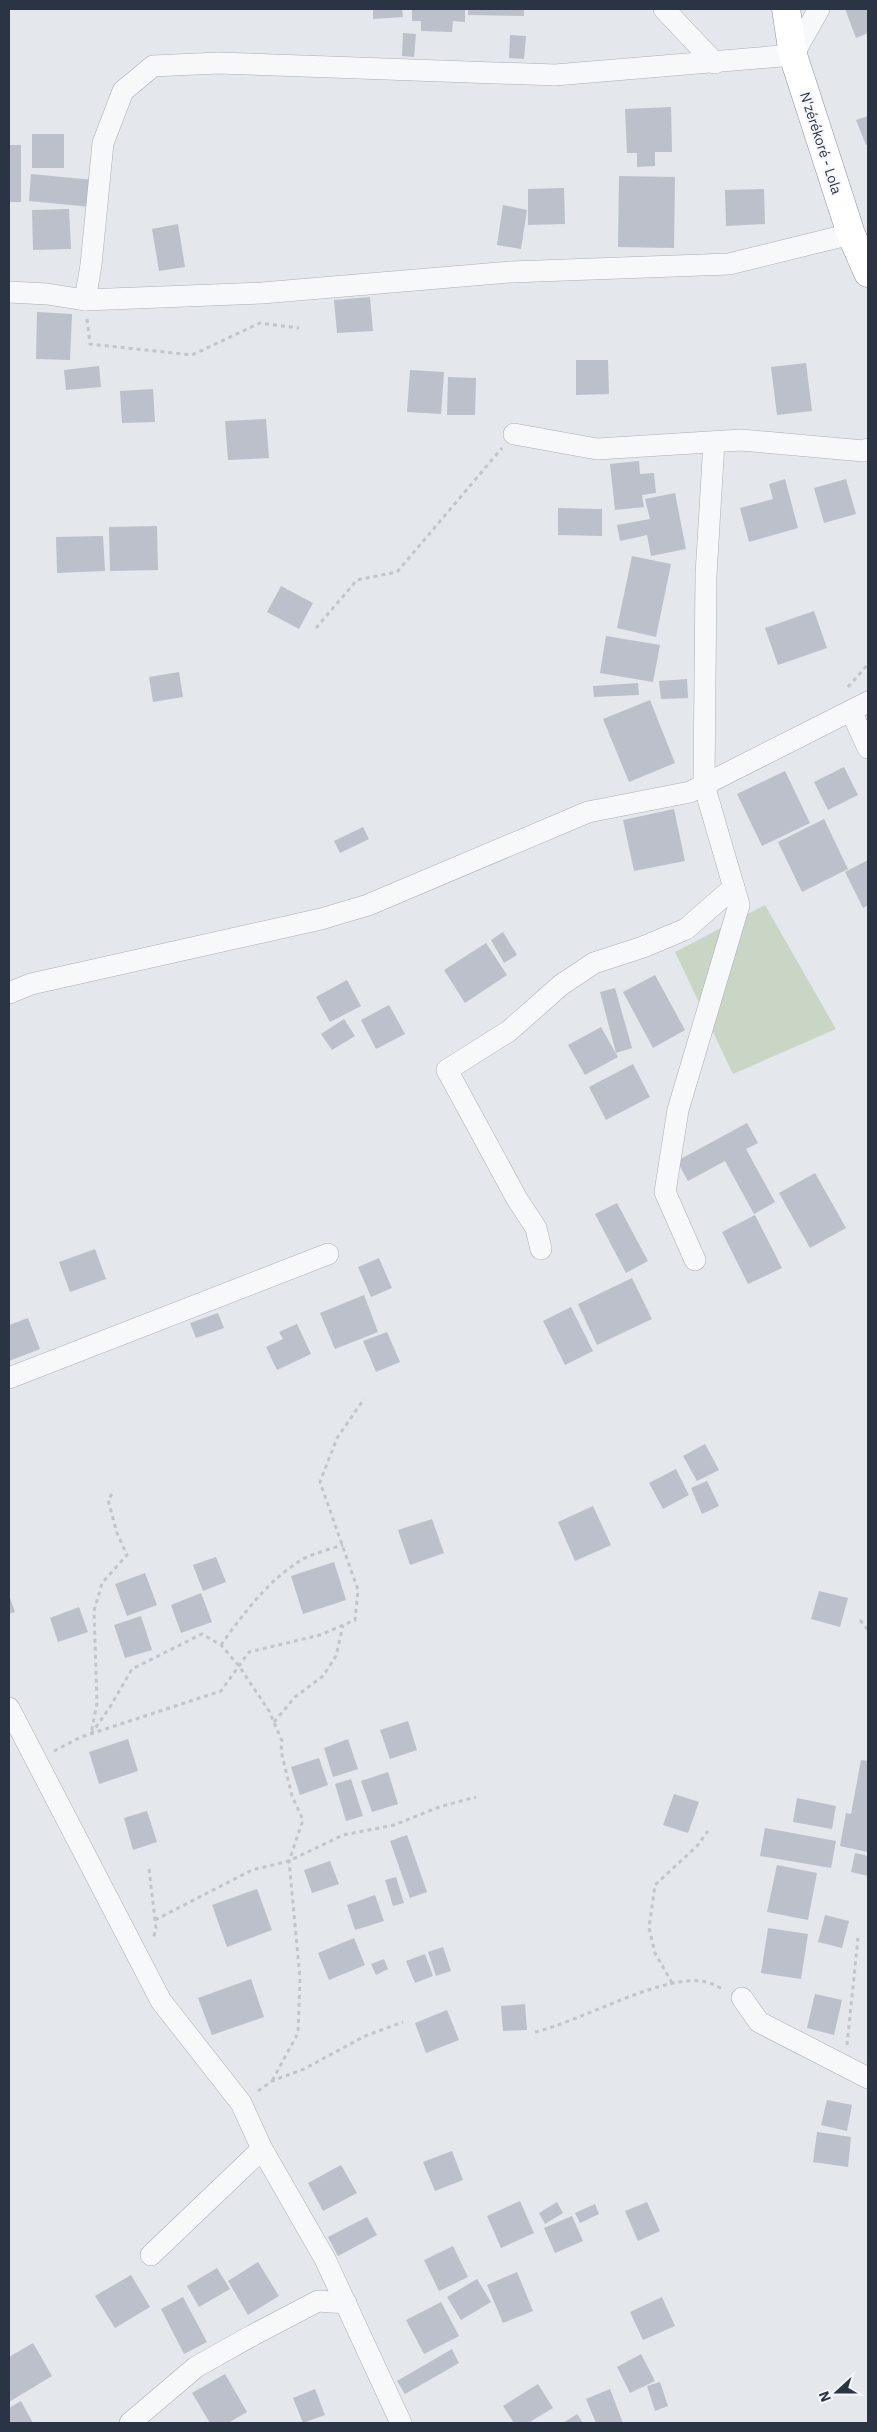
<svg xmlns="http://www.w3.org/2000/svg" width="877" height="2432" viewBox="0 0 877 2432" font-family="'IBM Plex Sans',sans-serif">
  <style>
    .green { fill: #c9d6c5 }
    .building { fill: #bbc0ca }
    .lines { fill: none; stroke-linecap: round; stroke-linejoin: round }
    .street-casing { stroke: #a9aeb7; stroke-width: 22 }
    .highway-casing { stroke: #8b94a3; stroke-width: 29 }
    .path { stroke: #c2c5cb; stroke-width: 3; stroke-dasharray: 4 4; stroke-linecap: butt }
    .street { stroke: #f7f8fa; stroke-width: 21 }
    .highway { stroke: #fff; stroke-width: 28 }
    .labels { text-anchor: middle; stroke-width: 4; stroke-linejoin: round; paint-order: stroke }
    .street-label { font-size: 14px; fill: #2b3445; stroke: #f4f6f9 }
  </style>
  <rect width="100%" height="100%" fill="#e4e7ec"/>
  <!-- green -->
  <path class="green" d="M765 905 836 1029 733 1074 675 952Z"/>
  <!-- building -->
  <g class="building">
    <path d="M373 9H402L403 17 373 19Z"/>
    <path d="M412 9H465V22L453 21 452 32 421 31V21H412Z"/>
    <path d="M468 9H524V16L468 15Z"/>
    <path d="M845 9H868V33L856 38Z"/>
    <path d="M403 33 416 34 414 57 402 56Z"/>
    <path d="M510 35 526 36 524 59 509 58Z"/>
    <path d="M671 107 672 152H655V166L637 167V153H627L625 109Z"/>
    <path d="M868 116V144L866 145 856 120Z"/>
    <rect x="32" y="134" width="32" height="34"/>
    <rect x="9" y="145" width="12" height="57"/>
    <path d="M31 174 93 180 91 207 29 201Z"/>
    <path d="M619 176 675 177 674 248 618 247Z"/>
    <path d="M564 188 565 224 528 225V189Z"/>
    <path d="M764 189 765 224 726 226 725 190Z"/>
    <path d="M503 205 527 210 521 249 497 245Z"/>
    <path d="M69 209 71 249 33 250 32 210Z"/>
    <path d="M178 224 185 267 159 271 152 229Z"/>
    <path d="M370 297 373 331 337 333 334 300Z"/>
    <path d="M37 312 72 314 70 360 36 359Z"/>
    <path d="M576 360H608L609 394 576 395Z"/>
    <path d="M806 363 812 411 777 415 771 367Z"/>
    <path d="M99 366 101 387 66 390 64 370Z"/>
    <path d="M410 370 444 372 441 414 407 412Z"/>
    <path d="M448 377 476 378 475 415H447Z"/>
    <path d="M153 389 155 422 122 423 120 391Z"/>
    <path d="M266 419 269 458 228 460 225 421Z"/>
    <path d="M639 461 640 474 654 473 656 493 642 495 644 507 615 510 610 464Z"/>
    <path d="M785 479 798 528 749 542 740 508 773 499 769 484Z"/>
    <path d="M846 479 856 514 824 523 814 488Z"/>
    <path d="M675 493 686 549 651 556 647 535 620 541 617 525 650 519 645 499Z"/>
    <path d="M558 508 602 509V536L558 535Z"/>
    <path d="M157 526 158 570 110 571 109 527Z"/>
    <path d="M103 536 105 571 57 573 56 537Z"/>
    <path d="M632 556 671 564 656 637 617 628Z"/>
    <path d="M281 586 313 603 299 629 267 612Z"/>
    <path d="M814 611 827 648 778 665 765 628Z"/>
    <path d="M606 636 660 645 653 682 600 673Z"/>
    <path d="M179 672 183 697 153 702 149 677Z"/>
    <path d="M687 679 688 698 661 699 659 681Z"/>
    <path d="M638 683 639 695 594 697 593 686Z"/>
    <path d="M650 700 675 763 629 782 603 719Z"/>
    <path d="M844 767 858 795 828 810 814 782Z"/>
    <path d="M785 771 810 823 762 846 737 794Z"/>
    <path d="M674 809 685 861 634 871 623 820Z"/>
    <path d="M824 819 848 869 802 892 778 842Z"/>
    <path d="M363 827 369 839 340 853 334 841Z"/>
    <path d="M868 860V905L863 908 845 872Z"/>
    <path d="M503 932 517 955 504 963 491 940Z"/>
    <path d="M486 943 507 975 465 1003 444 970Z"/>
    <path d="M655 975 685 1030 653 1048 623 992Z"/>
    <path d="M347 980 361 1006 330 1022 316 997Z"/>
    <path d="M615 988 632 1048 616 1053 600 992Z"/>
    <path d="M389 1005 405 1034 376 1049 361 1020Z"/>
    <path d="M344 1019 355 1036 332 1050 321 1034Z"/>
    <path d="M601 1027 618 1057 585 1075 568 1045Z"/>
    <path d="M633 1064 650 1097 606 1120 589 1087Z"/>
    <path d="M747 1123 758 1143 746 1149 775 1202 754 1214 725 1161 688 1181 677 1161Z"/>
    <path d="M815 1173 846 1228 810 1248 779 1193Z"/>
    <path d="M617 1203 648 1261 626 1273 595 1214Z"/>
    <path d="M755 1215 782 1268 748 1284 722 1232Z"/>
    <path d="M95 1249 106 1279 70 1292 59 1262Z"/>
    <path d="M379 1258 392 1288 371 1297 358 1267Z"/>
    <path d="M632 1278 652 1319 597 1345 578 1304Z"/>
    <path d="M364 1295 378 1332 335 1349 320 1313Z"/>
    <path d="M571 1307 593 1351 565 1365 543 1321Z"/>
    <path d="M218 1313 224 1328 196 1338 190 1323Z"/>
    <path d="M28 1318 40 1349 9 1361V1325Z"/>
    <path d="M297 1324 311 1354 277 1370 266 1347 283 1339 279 1332Z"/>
    <path d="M387 1332 400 1362 376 1372 363 1341Z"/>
    <path d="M705 1444 719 1470 697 1481 683 1456Z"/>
    <path d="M676 1469 689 1495 663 1509 649 1483Z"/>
    <path d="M707 1481 719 1506 702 1514 691 1488Z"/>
    <path d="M593 1506 611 1545 575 1561 558 1522Z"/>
    <path d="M432 1519 444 1553 410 1565 398 1530Z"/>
    <path d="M216 1557 226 1582 203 1591 193 1565Z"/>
    <path d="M334 1562 346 1600 303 1614 291 1576Z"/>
    <path d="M145 1573 157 1605 127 1616 115 1584Z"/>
    <path d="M819 1591 848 1598 840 1627 811 1619Z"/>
    <path d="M201 1593 212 1622 181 1633 171 1605Z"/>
    <path d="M9 1595 15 1612 9 1614Z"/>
    <path d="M79 1607 88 1632 58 1642 50 1618Z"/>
    <path d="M141 1616 152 1650 125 1658 114 1625Z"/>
    <path d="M408 1721 417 1750 390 1759 380 1730Z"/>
    <path d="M128 1739 138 1771 99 1784 89 1752Z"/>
    <path d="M348 1739 358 1769 333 1777 324 1748Z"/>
    <path d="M319 1758 328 1785 300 1795 291 1767Z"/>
    <path d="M861 1760 868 1761V1852L840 1846 846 1813 851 1814Z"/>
    <path d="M388 1772 398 1804 372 1812 361 1781Z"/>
    <path d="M351 1779 363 1816 346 1821 335 1784Z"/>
    <path d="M674 1794 699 1802 688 1833 663 1825Z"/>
    <path d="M797 1798 836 1806 832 1829 793 1822Z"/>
    <path d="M147 1811 157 1842 133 1850 124 1818Z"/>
    <path d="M765 1828 836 1841 831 1868 760 1856Z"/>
    <path d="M407 1835 427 1892 410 1898 390 1841Z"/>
    <path d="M855 1853 868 1856V1876L851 1872Z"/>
    <path d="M330 1861 339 1884 312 1893 304 1870Z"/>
    <path d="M777 1865 817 1873 808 1920 767 1912Z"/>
    <path d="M396 1877 404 1903 393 1906 385 1880Z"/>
    <path d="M257 1889 272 1930 227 1947 212 1905Z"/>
    <path d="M375 1895 384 1921 355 1930 347 1905Z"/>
    <path d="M825 1915 849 1921 842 1948 818 1942Z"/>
    <path d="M768 1928 808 1934 801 1979 761 1973Z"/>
    <path d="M354 1938 365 1965 329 1980 318 1953Z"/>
    <path d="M443 1947 451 1971 436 1976 428 1952Z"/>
    <path d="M425 1954 433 1976 415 1983 406 1961Z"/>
    <path d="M384 1959 388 1969 376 1975 371 1964Z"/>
    <path d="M251 1979 264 2017 212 2035 198 1998Z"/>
    <path d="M815 1994 842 2000 834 2035 807 2028Z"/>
    <path d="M525 2004 527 2030 503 2031 501 2006Z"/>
    <path d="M447 2010 459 2040 426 2053 415 2023Z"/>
    <path d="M827 2100 852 2105 847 2131 821 2125Z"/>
    <path d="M817 2132 851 2137 848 2167 813 2162Z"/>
    <path d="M452 2151 463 2180 435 2191 423 2162Z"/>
    <path d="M341 2165 357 2193 323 2211 308 2183Z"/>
    <path d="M520 2201 534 2233 501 2248 487 2216Z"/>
    <path d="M557 2202 563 2213 545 2224 539 2213Z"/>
    <path d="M647 2202 660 2231 638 2241 625 2211Z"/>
    <path d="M595 2204 599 2214 580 2223 575 2213Z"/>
    <path d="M572 2216 583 2241 555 2253 544 2228Z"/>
    <path d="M367 2217 377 2235 338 2256 328 2237Z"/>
    <path d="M453 2246 468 2277 439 2291 424 2260Z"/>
    <path d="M258 2262 279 2296 248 2315 228 2281Z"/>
    <path d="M217 2268 230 2289 199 2307 187 2286Z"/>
    <path d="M517 2272 533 2311 503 2323 487 2285Z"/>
    <path d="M131 2275 150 2307 115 2328 95 2296Z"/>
    <path d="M477 2279 491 2302 461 2320 447 2297Z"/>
    <path d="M183 2297 207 2342 184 2354 161 2309Z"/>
    <path d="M662 2297 675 2326 643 2340 630 2312Z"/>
    <path d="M441 2302 459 2336 424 2354 406 2320Z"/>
    <path d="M33 2343 52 2376 9 2402V2357Z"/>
    <path d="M452 2349 459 2363 405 2394 397 2381Z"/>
    <path d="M641 2354 655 2381 630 2393 617 2367Z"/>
    <path d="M225 2374 247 2412 228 2423H210L192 2393Z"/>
    <path d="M660 2382 668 2406 655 2411 647 2386Z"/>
    <path d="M538 2384 553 2408 528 2423H514L503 2406Z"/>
    <path d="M315 2389 325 2415 303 2423 293 2398Z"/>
    <path d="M610 2389 623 2423H596L586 2399Z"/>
    <path d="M21 2401 33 2423H9V2408Z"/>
    <path d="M577 2414 583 2423H563Z"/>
  </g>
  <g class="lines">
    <defs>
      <g id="street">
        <path d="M664 9 715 63"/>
        <path d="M9 292 47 294 85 300 91 265 103 143 123 91 153 66 218 63 555 75 793 55 819 9"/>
        <path d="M85 300 262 293 511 272 729 264 851 234"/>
        <path d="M514 434 597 449 741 440 864 451 868 449"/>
        <path d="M851 711 868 748"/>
        <path d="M9 993 31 984 321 919 368 905 588 812 690 792 868 702"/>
        <path d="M541 1249 536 1228 517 1199 447 1070 509 1031 561 985 594 963 643 947 686 929 734 887"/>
        <path d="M695 1260 665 1192 678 1110 739 905 704 785 706 575 714 442"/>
        <path d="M9 1378 328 1254"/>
        <path d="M9 1708 161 2001 241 2103 262 2149 325 2259 401 2423"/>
        <path d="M742 1998 759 2022 868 2078"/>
        <path d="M151 2255 262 2149"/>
        <path d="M130 2423 196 2367 253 2335 318 2301 346 2303"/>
      </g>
      <path id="highway" d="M786 9 793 55 851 234 868 273"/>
    </defs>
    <!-- street casing -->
    <use href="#street" class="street-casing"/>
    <!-- highway casing -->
    <use href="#highway" class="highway-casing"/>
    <!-- path -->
    <g class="path">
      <path d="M87 319 90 344 192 355 260 323 299 328"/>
      <path d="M316 628 357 580 397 572 502 448"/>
      <path d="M848 687 868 664"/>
      <path d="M112 1494 108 1500 117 1533 127 1555 102 1583 94 1611 97 1703 91 1734 110 1707 132 1669 202 1634 221 1645 239 1666 269 1711 282 1741 281 1751 292 1796 303 1820 289 1861 300 1978 298 2033 272 2081"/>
      <path d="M860 1620 868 1630"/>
      <path d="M221 1645C243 1614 269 1579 303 1559 315 1553 330 1549 343 1545"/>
      <path d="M274 1722 295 1697 323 1676 336 1656 343 1625"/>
      <path d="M54 1751 81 1737 221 1691 249 1652 320 1635 355 1620 358 1590 320 1482 337 1438 364 1399"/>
      <path d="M149 1869 156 1928 153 1940"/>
      <path d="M155 1920 252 1870 289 1861 343 1835 394 1825 442 1806 476 1797"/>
      <path d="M672 1983 655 1953 649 1928 655 1885 697 1846 708 1831"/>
      <path d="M535 2032C580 2022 665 1972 706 1982 712 1983 718 1987 723 1989"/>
      <path d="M847 2045 858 1938"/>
      <path d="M258 2091 272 2081 304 2069 365 2036 403 2022"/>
    </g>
    <!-- street -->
    <use href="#street" class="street"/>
    <!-- highway -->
    <use href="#highway" class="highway"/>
  </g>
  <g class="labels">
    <!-- street labels -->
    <g class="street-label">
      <text transform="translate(821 143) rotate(72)" y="5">N'zérékoré - Lola</text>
    </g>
  </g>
  <!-- border -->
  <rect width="877" height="2432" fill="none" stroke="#2b3445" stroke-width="20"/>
  <!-- north arrow -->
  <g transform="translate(837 2392) rotate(249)" stroke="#f4f6f9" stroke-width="4" paint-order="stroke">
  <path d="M0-4L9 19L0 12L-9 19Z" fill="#2b3445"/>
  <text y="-8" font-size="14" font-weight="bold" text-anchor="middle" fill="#2b3445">N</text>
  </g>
</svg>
